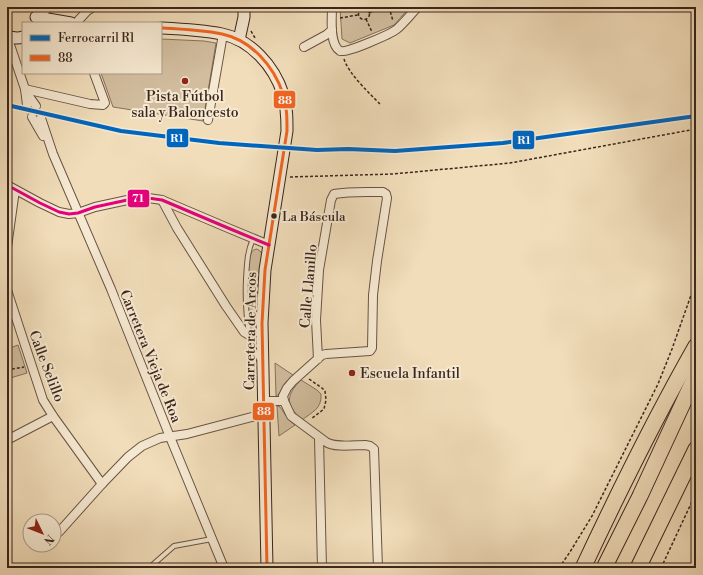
<svg xmlns="http://www.w3.org/2000/svg" width="703" height="575" viewBox="0 0 703 575" font-family="'Libre Bodoni',serif">
  <style>
    .green { fill: #d2be9f; stroke: #86725e }
    .lines { fill: none; stroke-linecap: round; stroke-linejoin: round }
    .street-tunnel { stroke: #ccb89a; stroke-width: 8; stroke-dasharray: 8 4; stroke-linecap: butt }
    .lane-casing { stroke: #685344; stroke-width: 6 }
    .street-casing { stroke: #685344; stroke-width: 10 }
    .secondary-casing { stroke: #3a251c; stroke-width: 13 }
    .highway-casing { stroke: #3a251c; stroke-width: 17 }
    .path { stroke: #3a251c; stroke-width: 1.5; stroke-dasharray: 3 2; stroke-linecap: butt }
    .lane { stroke: #f6e9d2; stroke-width: 4 }
    .street { stroke: #f6e9d2; stroke-width: 8 }
    .secondary { stroke: #f6e9d2; stroke-width: 11 }
    .highway { stroke: #f1ddba; stroke-width: 15 }
    .bus-1-casing { stroke: #f6e9d2; stroke-width: 6 }
    .bus-2-casing { stroke: #f6e9d2; stroke-width: 6 }
    .bus-1 { stroke: #f26522; stroke-width: 3 }
    .bus-2 { stroke: #e5007d; stroke-width: 3 }
    .rail-1-casing { stroke: #f6e9d2; stroke-width: 7 }
    .rail-1 { stroke: #0065bd; stroke-width: 4 }
    .poi-dot { fill: #8f2418; stroke: #f6e9d2; stroke-width: 1.5 }
    .bus-dot { fill: #3a251c; stroke: #f6e9d2; stroke-width: 1.5 }
    .labels { text-anchor: middle; stroke-width: 4; stroke-linejoin: round; paint-order: stroke }
    .bus-label { font-size: 13px; fill: #3a251c; stroke: #f6e9d2; text-anchor: start }
    .poi-label { font-size: 14px; fill: #3a251c; stroke: #f6e9d2 }
    .street-label { font-size: 14px; fill: #3a251c; stroke: #f6e9d2 }
    .line-badge { stroke: #f6e9d2; stroke-width: 1.5 }
    .badge-label { font-size: 11px; text-anchor: middle; font-weight: bold; fill: #fff }
  </style>
  <rect width="100%" height="100%" fill="#f1ddba"/>
  <filter id="stains"><feTurbulence type="fractalNoise" baseFrequency=".005" numOctaves="4"/><feColorMatrix values="0 0 0 0 .2 0 0 0 0 .09 0 0 0 0 .02 0 0 0 .5 -.17"/></filter>
  <radialGradient id="worn" r=".72"><stop offset=".6" stop-color="#630" stop-opacity="0"/><stop offset="1" stop-color="#630" stop-opacity=".3"/></radialGradient>
  <!-- green -->
  <g class="green">
    <path d="M340 7H410L394 25 350 43 342 39Z"/>
    <path d="M161 39 204 41 216 43 203 121 113 107 101 73H161Z"/>
    <path d="M257 249 260 251 262 254 258 284 256 343 254 341 253 337 248 306 249 259C251 254 251 250 257 249Z"/>
    <path d="M18 345 27 373 7 379V349Z"/>
    <path d="M275 363 293 375 286 382 279 394 276 396Z"/>
    <path d="M301 380 317 390 321 394C322 409 312 412 302 420 286 405 285 396 301 380Z"/>
    <path d="M277 406 280 407C285 414 287 419 295 425L279 436Z"/>
  </g>
  <g class="lines">
    <!-- street-tunnel -->
    <path class="street-tunnel" d="M27 105 32 117"/>
    <defs>
      <g id="lane">
        <path d="M253 239C247 252 247 264 246 279 245 300 246 318 250 339L251 344 260 360"/>
        <path d="M149 568 174 546 212 539"/>
      </g>
      <g id="street">
        <path d="M332 7C332 18 329 44 340 51 345 54 391 34 397 29 404 23 411 14 418 7"/>
        <path d="M36 17 50 7"/>
        <path d="M76 23 87 11 93 7"/>
        <path d="M7 36 25 89 27 105"/>
        <path d="M304 47 326 35 332 30"/>
        <path d="M25 89 90 104 103 105 105 103 94 73"/>
        <path d="M26 92 36 106"/>
        <path d="M32 117 43 136"/>
        <path d="M41 118 53 154 111 289 170 437 224 568"/>
        <path d="M208 120 223 34"/>
        <path d="M7 185 40 203 59 212 69 214 78 213 95 207 132 199 148 198 162 200 228 228 269 245"/>
        <path d="M162 200 177 228 226 306 244 332 249 335"/>
        <path d="M7 247 15 190"/>
        <path d="M7 290 43 400 53 416 102 484"/>
        <path d="M318 359 316 320 319 270 331 200 334 194C350 191 367 192 383 192L386 194 387 198 377 261 373 295 372 348 370 351 326 354 322 355 293 381 287 388 283 396 284 401 291 416 326 442C335 448 354 445 365 445L370 446 374 449 378 568"/>
        <path d="M263 401H284"/>
        <path d="M319 438 322 568"/>
        <path d="M7 440 53 416"/>
        <path d="M59 532 102 484 128 457 142 446 160 438 187 434 263 414"/>
      </g>
      <g id="secondary">
        <path d="M36 17 71 23"/>
        <path d="M161 28C181 29 202 30 222 34 251 40 274 66 283 94 287 106 287 118 287 131L265 270 262 323 267 568"/>
        <path d="M7 36C13 38 17 39 23 37"/>
        <path d="M239 40 244 17V7"/>
      </g>
      <g id="highway">
        <path d="M583 568C618 493 655 418 696 346"/>
        <path d="M604 568 640 496 696 375"/>
        <path d="M638 568 696 449"/>
      </g>
    </defs>
    <!-- lane casing -->
    <use href="#lane" class="lane-casing"/>
    <!-- street casing -->
    <use href="#street" class="street-casing"/>
    <!-- secondary casing -->
    <use href="#secondary" class="secondary-casing"/>
    <!-- highway casing -->
    <use href="#highway" class="highway-casing"/>
    <!-- path -->
    <g class="path">
      <path d="M389 7 393 21"/>
      <circle cx="364" cy="14" r="5.5"/>
      <path d="M369 13 384 7"/>
      <path d="M340 18 358 15"/>
      <path d="M366 19 372 32"/>
      <path d="M251 31 255 38"/>
      <path d="M344 59C348 73 370 94 380 104"/>
      <path d="M290 177 393 174 510 163 696 129"/>
      <path d="M7 370 24 367"/>
      <path d="M309 379 322 388 325 391 326 400 324 409 311 419"/>
      <path d="M559 568 570 552 592 516 658 384 672 349 696 281"/>
      <path d="M661 568 696 493"/>
    </g>
    <!-- lane -->
    <use href="#lane" class="lane"/>
    <!-- street -->
    <use href="#street" class="street"/>
    <!-- secondary -->
    <use href="#secondary" class="secondary"/>
    <!-- highway -->
    <use href="#highway" class="highway"/>
    <defs>
      <path id="bus-1" d="M161 28C181 29 202 30 222 34 251 40 274 66 283 94 287 106 287 118 287 131L265 270 262 323 267 568"/>
      <path id="bus-2" d="M7 185 40 203 59 212 69 214 78 213 95 207 132 199 148 198 162 200 228 228 269 245"/>
    </defs>
    <!-- bus-1 casing -->
    <use href="#bus-1" class="bus-1-casing"/>
    <!-- bus-2 casing -->
    <use href="#bus-2" class="bus-2-casing"/>
    <!-- bus-1 -->
    <use href="#bus-1" class="bus-1"/>
    <!-- bus-2 -->
    <use href="#bus-2" class="bus-2"/>
    <defs>
      <path id="rail-1" d="M7 105 121 131 219 143 317 150 348 149 395 151 503 143 696 116"/>
    </defs>
    <!-- rail-1 casing -->
    <use href="#rail-1" class="rail-1-casing"/>
    <!-- rail-1 -->
    <use href="#rail-1" class="rail-1"/>
  </g>
  <!-- markers -->
  <g class="poi-dot">
    <circle cx="185" cy="81" r="4"/>
    <circle cx="352" cy="373" r="4"/>
  </g>
  <circle class="bus-dot" cx="274" cy="216" r="3.5"/>
  <g class="labels">
    <!-- bus labels -->
    <g class="bus-label">
      <text x="282" y="221">La Báscula</text>
    </g>
    <!-- poi labels -->
    <g class="poi-label">
      <text x="185" y="101">Pista Fútbol<tspan x="185" dy="16">sala y Baloncesto</tspan></text>
      <text x="360" y="378" text-anchor="start">Escuela Infantil</text>
    </g>
    <!-- street labels -->
    <g class="street-label">
      <text transform="translate(308 286) rotate(-85)" y="5">Calle Llanillo</text>
      <text transform="translate(250 331) rotate(-89)" y="5">Carretera de Arcos</text>
      <text transform="translate(151 356) rotate(68)" y="5">Carretera Vieja de Roa</text>
      <text transform="translate(47 366) rotate(69)" y="5">Calle Selillo</text>
    </g>
  </g>
  <g class="line-badge">
    <rect x="273" y="90" width="23" height="19" rx="4" fill="#f26522"/>
    <rect x="166" y="128" width="23" height="20" rx="4" fill="#0065bd"/>
    <rect x="512" y="130" width="23" height="20" rx="4" fill="#0065bd"/>
    <rect x="127" y="189" width="23" height="19" rx="4" fill="#e5007d"/>
    <rect x="252" y="402" width="23" height="19" rx="4" fill="#f26522"/>
  </g>
  <g class="badge-label">
    <text x="285" y="104">88</text>
    <text x="177" y="142">R1</text>
    <text x="524" y="144">R1</text>
    <text x="138" y="202">71</text>
    <text x="264" y="415">88</text>
  </g>
  <!-- margin -->
  <rect width="703" height="575" fill="none" stroke="#f1ddba" stroke-width="24"/>
  <rect x="8" y="8" width="687" height="559" fill="none" stroke="#3a251c" stroke-width="2"/>
  <rect x="12" y="12" width="679" height="551" fill="none" stroke="#3a251c"/>
  <!-- legend -->
  <rect x="22" y="22" width="140" height="52" fill="#f6e9d2" stroke="#ab9b89"/>
  <rect x="30" y="35" width="20" height="6" fill="#0065bd" stroke="#ab9b89"/>
  <text x="58" y="42" font-size="12" fill="#3a251c">Ferrocarril R1</text>
  <rect x="30" y="55" width="20" height="6" fill="#f26522" stroke="#ab9b89"/>
  <text x="58" y="62" font-size="12" fill="#3a251c">88</text>
  <!-- north arrow -->
  <g transform="translate(42 533) rotate(133)"><circle r="19" fill="#f6e9d2" stroke="#ab9b89"/>
  <path d="M0-3L7 15L0 10L-7 15Z" fill="#8f2418"/>
  <text y="-6" font-size="11" font-weight="bold" text-anchor="middle" fill="#3a251c">N</text>
  </g>
  <rect width="100%" height="100%" filter="url(#stains)"/>
  <rect width="100%" height="100%" fill="url(#worn)"/>
</svg>
